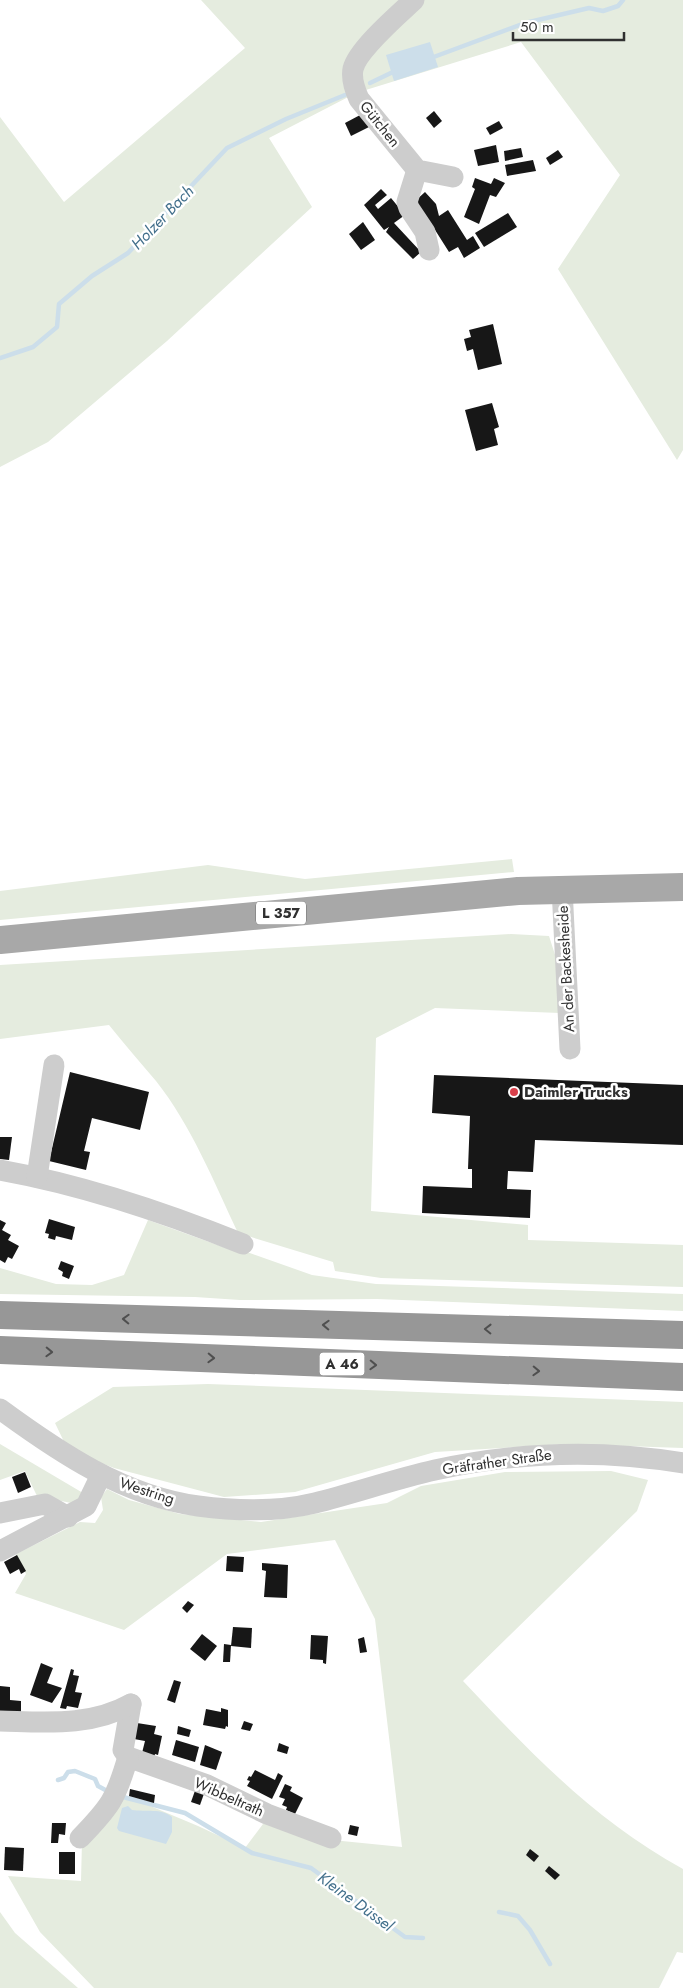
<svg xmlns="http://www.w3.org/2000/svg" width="683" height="1988" viewBox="0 0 683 1988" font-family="Jost,sans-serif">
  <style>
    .green { fill: #e5ecdf }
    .water { fill: #ccdeea }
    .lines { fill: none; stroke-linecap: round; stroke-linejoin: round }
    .stream { stroke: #ccdeea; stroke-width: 4.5 }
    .building { fill: #171717 }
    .minor { stroke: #cdcdcd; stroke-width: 21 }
    .major { stroke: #a8a8a8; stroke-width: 28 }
    .highway { stroke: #979797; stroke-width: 28 }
    .oneway { stroke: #4f4f4f }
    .poi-dot { fill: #d93f4a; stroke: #fff; stroke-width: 2 }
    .labels { text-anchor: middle; stroke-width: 5; stroke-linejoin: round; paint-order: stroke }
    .shield { fill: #fff; stroke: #6e6e6e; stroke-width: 1 }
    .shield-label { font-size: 14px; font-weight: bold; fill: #303030 }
    .street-label { font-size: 15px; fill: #303030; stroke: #fff }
    .poi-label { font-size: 15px; font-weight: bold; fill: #303030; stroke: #fff; text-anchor: start }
    .water-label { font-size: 16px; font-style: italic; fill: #43708c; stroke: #fff }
  </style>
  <rect width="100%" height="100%" fill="#fff"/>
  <!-- green -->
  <g class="green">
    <path d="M201 0H683V450L677 460 558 269 620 175 521 42 356 93 269 138 312 207 167 341 48 442 0 467V117L64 202 245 48Z"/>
    <path d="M512 859 514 872 0 920V891L208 865 305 879Z"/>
    <path d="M511 934 549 936 557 961 560 1013 435 1008 376 1038 371 1211 528 1225V1240L683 1245V1287L381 1278 335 1271 333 1262 238 1233C214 1182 191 1125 156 1081 140 1062 124 1044 109 1025L0 1039V965Z"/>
    <path d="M148 1220 226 1248 247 1252 312 1275 376 1284 683 1294V1311L377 1299 240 1300 195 1297 0 1294V1268L56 1284 92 1285 124 1275Z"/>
    <path d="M208 1384 683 1402V1448L565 1444 435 1452 295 1492 224 1497 114 1468 68 1450 55 1423 113 1387Z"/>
    <path d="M0 1444 83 1493 76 1504 37 1496 25 1471 0 1480Z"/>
    <path d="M611 1471 648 1480 637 1511 463 1681C532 1754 594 1820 683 1869V1953L677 1952 659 1988H94L40 1932 8 1876 81 1881 82 1841 124 1795 198 1826 245 1848 266 1820 332 1840 402 1847 375 1619 335 1540 227 1554 124 1630 15 1593 26 1574 16 1554 80 1522 95 1523 103 1510 101 1497 107 1489 129 1500 180 1514 261 1522 387 1503 421 1486 505 1472Z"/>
    <path d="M0 1912 15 1933 78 1988H0Z"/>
  </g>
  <!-- water -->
  <g class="water">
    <path d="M430 42 438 67 394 81 386 55Z"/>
    <path d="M128 1806 132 1810C145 1812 162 1808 172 1817V1832L166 1844 119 1831 117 1828 122 1808Z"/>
  </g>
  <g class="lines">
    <!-- stream -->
    <g class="stream">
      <path d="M431 58 525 23 589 8 603 11 618 6 623 0"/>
      <path d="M370 83 395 71"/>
      <path d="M0 358 33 347 57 327 59 304 92 276 128 253 227 148 286 119 345 95"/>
      <path d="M58 1780 64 1778 68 1772 75 1771 95 1779 98 1786 109 1792"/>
      <path d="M123 1797 185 1813 252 1853 311 1868 405 1937 423 1938"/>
      <path d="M499 1912 518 1916 530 1930 550 1964"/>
    </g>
  </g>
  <!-- building -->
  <g class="building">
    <path d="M434 111 442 121 434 128 426 118Z"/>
    <path d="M362 114 369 127 351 136 345 123Z"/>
    <path d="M499 121 503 128 490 135 486 128Z"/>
    <path d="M496 145 499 162 478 166 474 150Z"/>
    <path d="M521 148 523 157 505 161 504 151Z"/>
    <path d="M558 150 563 157 550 165 546 158Z"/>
    <path d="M533 160 536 171 507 176 505 165Z"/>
    <path d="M475 178 491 184 494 178 505 183 496 197 490 195 479 224 464 217 475 189 472 187Z"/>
    <path d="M381 189 387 195 375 205 378 209 391 198 405 215 394 223 421 252 413 259 386 232 389 227 384 230 364 205Z"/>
    <path d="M425 192 436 204 439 216 448 210 467 240 473 236 480 248 464 258 458 247 449 252 430 222 413 203Z"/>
    <path d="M508 213 517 227 484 247 475 233Z"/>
    <path d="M363 222 375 240 361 250 349 234Z"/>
    <path d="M493 324 502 364 478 370 473 349 467 351 464 339 471 337 469 330Z"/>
    <path d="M492 403 499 427 494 429 498 445 476 451 465 410Z"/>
    <path d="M70 1072 149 1092 140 1130 92 1118 84 1151 90 1152 86 1170 49 1161Z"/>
    <path d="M434 1075 683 1085V1145L535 1140 533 1172 508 1171 507 1189 531 1190 530 1218 422 1213 423 1186 472 1188V1169H468L470 1116 432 1113Z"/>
    <path d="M0 1137H12L9 1160 0 1159Z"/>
    <path d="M49 1219 75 1227 72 1240 56 1236 55 1240 48 1238 49 1234 45 1233Z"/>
    <path d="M0 1220 6 1223 2 1230 11 1235 8 1240 19 1246 12 1259 8 1257 5 1263 0 1260Z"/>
    <path d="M61 1261 74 1266 69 1279 62 1276 63 1272 58 1269Z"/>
    <path d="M25 1472 31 1487 18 1493 12 1477Z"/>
    <path d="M17 1555 26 1571 21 1574 19 1569 10 1574 4 1562Z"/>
    <path d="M227 1556 244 1557 243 1572 226 1571Z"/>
    <path d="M262 1563 288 1565 287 1598 264 1597 266 1571 262 1570Z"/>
    <path d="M188 1601 194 1605 187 1613 182 1608Z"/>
    <path d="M233 1627 252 1628 251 1648 231 1646Z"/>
    <path d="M202 1634 217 1646 205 1661 190 1649Z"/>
    <path d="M311 1635 328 1636 326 1664 323 1663V1660L310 1659Z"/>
    <path d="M364 1637 367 1652 360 1653 358 1639Z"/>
    <path d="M224 1644 231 1645 230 1662H223Z"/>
    <path d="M41 1663 53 1668 47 1683 62 1688 52 1703 30 1695Z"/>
    <path d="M71 1669 74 1670 73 1675 79 1676 75 1692 82 1693 78 1708 67 1706 66 1709 60 1708Z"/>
    <path d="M174 1680 181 1682 175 1703 167 1700Z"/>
    <path d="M0 1686 10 1687V1700L21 1701V1713L0 1712Z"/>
    <path d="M221 1708 228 1710V1727L226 1726 225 1729 203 1725 206 1709 221 1712Z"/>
    <path d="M244 1721 253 1724 250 1731 241 1729Z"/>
    <path d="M137 1723 156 1726 154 1734 162 1736 158 1755 155 1754 153 1761 141 1757 145 1741 134 1739Z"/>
    <path d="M178 1726 191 1730 189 1737 177 1734Z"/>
    <path d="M176 1740 199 1747 195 1762 172 1755Z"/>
    <path d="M279 1743 289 1747 287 1754 277 1751Z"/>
    <path d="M205 1745 222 1752 216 1770 200 1765Z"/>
    <path d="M255 1770 275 1780 278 1773 283 1776 272 1799 247 1786 250 1781 247 1780 249 1776 251 1777Z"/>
    <path d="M285 1784 292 1787 290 1791 303 1798 295 1814 286 1810 287 1807 282 1805 285 1799 279 1797Z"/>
    <path d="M197 1785 206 1788 200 1805 191 1802Z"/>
    <path d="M130 1789 155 1795 154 1803 129 1796Z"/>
    <path d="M52 1823H66L65 1835 59 1834 58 1843H51Z"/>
    <path d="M350 1825 359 1827 357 1836 348 1834Z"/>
    <path d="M5 1847 24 1848 23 1871 4 1870Z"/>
    <path d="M530 1849 539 1856 534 1862 526 1855Z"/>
    <rect x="59" y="1852" width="16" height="22"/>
    <path d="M549 1866 560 1875 555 1880 545 1871Z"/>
  </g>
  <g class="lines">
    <!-- minor -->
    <g class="minor">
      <path d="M414 0C399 14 357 50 353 69 351 79 355 90 359 99L417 170 453 177"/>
      <path d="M417 170 407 202 409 208 425 232 429 250"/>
      <path d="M562 888 570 1049"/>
      <path d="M0 1170C84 1185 164 1212 243 1244"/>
      <path d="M37 1177 54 1065"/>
      <path d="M0 1409C60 1453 124 1496 198 1506 236 1511 278 1512 315 1503 355 1493 395 1479 435 1470 517 1452 600 1449 683 1463"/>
      <path d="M0 1513 45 1504 68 1517"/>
      <path d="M0 1551 86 1506 101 1475"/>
      <path d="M131 1704 123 1750 128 1757 207 1785 267 1814 331 1838"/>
      <path d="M0 1721C45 1722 90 1727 131 1704"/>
      <path d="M80 1838C110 1807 116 1799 128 1757"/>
    </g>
    <!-- major -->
    <path class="major" d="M0 940 518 891 683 887"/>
    <!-- highway -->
    <g class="highway">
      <path d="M0 1315 683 1335"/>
      <path d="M0 1350 683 1377"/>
    </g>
  </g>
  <!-- one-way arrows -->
  <defs><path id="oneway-chevron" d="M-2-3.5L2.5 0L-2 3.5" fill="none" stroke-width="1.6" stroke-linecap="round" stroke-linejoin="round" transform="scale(1.25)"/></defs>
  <g class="oneway">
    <use href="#oneway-chevron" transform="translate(126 1319) rotate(-178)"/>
    <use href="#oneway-chevron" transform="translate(326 1325) rotate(-178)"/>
    <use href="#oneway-chevron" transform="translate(488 1329) rotate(-179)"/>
    <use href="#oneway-chevron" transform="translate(49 1352) rotate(2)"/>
    <use href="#oneway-chevron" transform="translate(211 1358) rotate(2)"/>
    <use href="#oneway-chevron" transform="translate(373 1365) rotate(2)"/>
    <use href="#oneway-chevron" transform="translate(536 1371) rotate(2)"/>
  </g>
  <!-- markers -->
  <circle class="poi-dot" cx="514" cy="1092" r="5"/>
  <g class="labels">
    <!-- shield labels -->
    <g class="shield">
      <rect x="256" y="901.5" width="50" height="23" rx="4"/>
      <rect x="319.5" y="1352.5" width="45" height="23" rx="4"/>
    </g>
    <g class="shield-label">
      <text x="281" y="918">L 357</text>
      <text x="342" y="1369">A 46</text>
    </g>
    <!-- street labels -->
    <g class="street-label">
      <text transform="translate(380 124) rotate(51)" y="5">Gütchen</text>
      <text transform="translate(566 969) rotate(-93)" y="5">An der Backesheide</text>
      <text transform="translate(497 1462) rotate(-8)" y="5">Gräfrather Straße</text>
      <text transform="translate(147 1491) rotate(18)" y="5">Westring</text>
      <text transform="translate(229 1797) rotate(24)" y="5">Wibbeltrath</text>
    </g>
    <!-- poi labels -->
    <g class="poi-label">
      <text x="524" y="1097">Daimler Trucks</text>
    </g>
    <!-- water labels -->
    <g class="water-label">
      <text transform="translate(162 217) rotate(-46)" y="6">Holzer Bach</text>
      <text transform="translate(356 1901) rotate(36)" y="6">Kleine Düssel</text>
    </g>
  </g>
  <!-- scale -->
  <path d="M513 32v8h111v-8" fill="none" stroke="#303030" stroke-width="2.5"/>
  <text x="520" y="32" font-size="15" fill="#303030" stroke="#ffffff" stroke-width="4" paint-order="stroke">50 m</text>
</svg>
